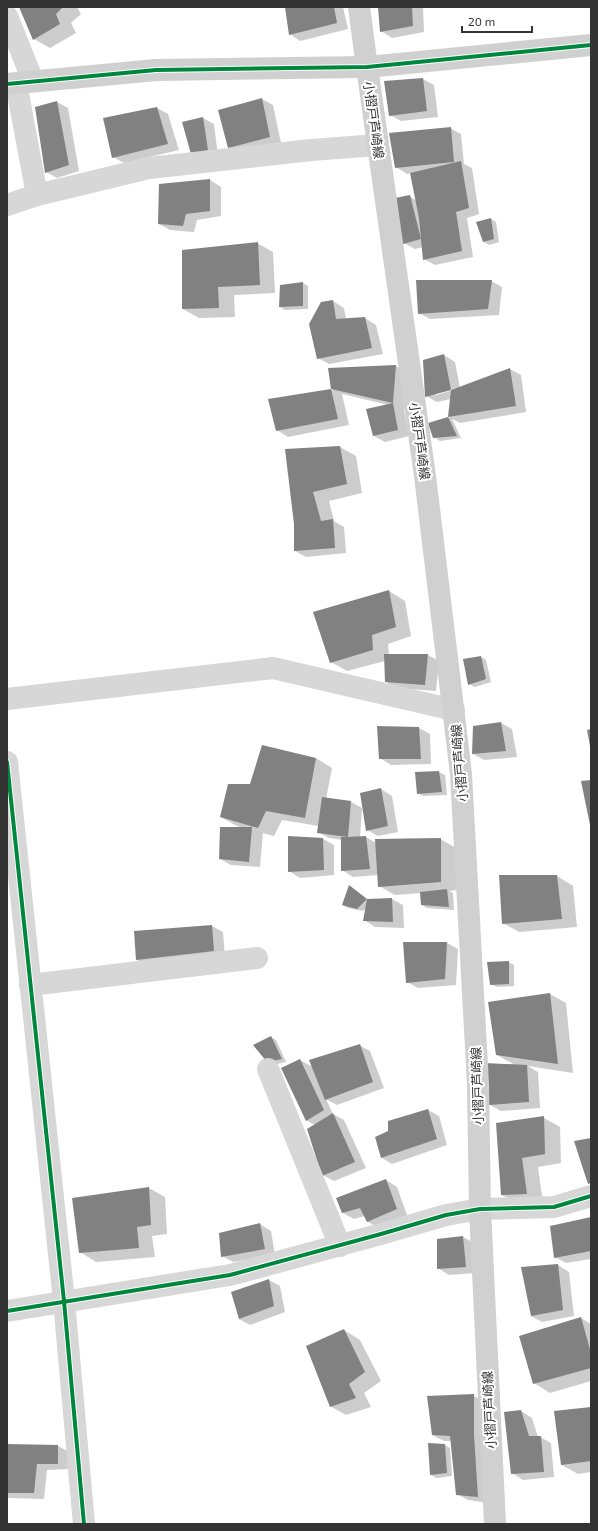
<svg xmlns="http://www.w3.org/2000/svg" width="598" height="1531" viewBox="0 0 598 1531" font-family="'Exo 2','Noto Sans JP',sans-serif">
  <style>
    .shadow { fill: #0003; fill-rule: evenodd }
    .building { fill: #818181 }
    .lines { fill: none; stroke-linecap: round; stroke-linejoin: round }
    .street { stroke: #d7d7d7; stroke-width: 22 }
    .secondary { stroke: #d0d0d0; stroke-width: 22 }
    .cycleway-casing { stroke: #fff; stroke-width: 6 }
    .cycleway { stroke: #00873e; stroke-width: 4 }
    .labels { text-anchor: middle; stroke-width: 4; stroke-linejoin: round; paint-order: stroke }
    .street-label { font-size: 13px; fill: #333; stroke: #fff }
  </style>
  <rect width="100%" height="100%" fill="#fff"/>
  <!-- shadow -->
  <g class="shadow">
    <path d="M20 7H77L81 14 71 23 76 33 50 48 34 39Z"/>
    <path d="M287 7H343L348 29 300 41 290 34Z"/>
    <path d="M379 7H423L424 32 392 38 381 31Z"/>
    <path d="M423 79 434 85 438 117 401 121 390 115Z"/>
    <path d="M262 99 273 105 281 143 240 153 229 147 219 111Z"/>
    <path d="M57 102 68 108 79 171 57 178 46 172Z"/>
    <path d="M157 108 168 114 179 150 124 163 113 157 104 119Z"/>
    <path d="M203 118 214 124 218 156 203 160Z"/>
    <path d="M450 128 461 134 464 164 472 168 479 214 467 218 473 257 435 265 424 259 423 247 415 249 404 243 409 196 417 201 411 173 407 174 396 167Z"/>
    <path d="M210 180 221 187V216L197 220 194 232 170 230 159 224Z"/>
    <path d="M491 219 496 222 499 242 489 245 484 242Z"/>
    <path d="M257 243 273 252 275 293 234 295 235 317 199 318 183 309Z"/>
    <path d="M491 281 502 287 499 315 430 319 419 313Z"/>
    <path d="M303 283 308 286V309L285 310 280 307Z"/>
    <path d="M333 301 344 308 346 319 365 318 376 325 383 354 329 364 318 358Z"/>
    <path d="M444 355 455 362 460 388 510 369 521 375 526 412 460 423 452 419 461 438 440 441 434 437 429 424 449 418 451 399 437 402 426 396ZM456 388V389L436 395V393Z"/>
    <path d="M396 366 406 372 404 410 409 436 385 442 374 436 389 405 342 394 349 425 288 437 277 430 269 400 333 390 329 369Z"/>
    <path d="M340 447 356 456 362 493 329 501 334 521 344 527 346 553 306 557 295 551V524L286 450Z"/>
    <path d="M389 591 405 601 411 636 388 644 389 655H428L439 661 436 691 397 688 386 682 385 661 347 671 331 662 314 613Z"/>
    <path d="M481 657 486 660 491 682 475 687 469 684Z"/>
    <path d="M501 723 512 729 517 757 484 760 473 754Z"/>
    <path d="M378 727 419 728 430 734 431 764 391 765 380 758Z"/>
    <path d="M316 758 332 768 326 799 351 802 362 808 360 838 366 837 376 843 440 839 456 848 457 890 449 891 453 893 454 910 427 908 422 905 421 893 395 895 379 886 378 875 353 877 342 870V840L329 838 318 832 319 826 282 820 274 836 263 833 260 867 231 865 220 859 243 828 237 826 221 817 251 785Z"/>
    <path d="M439 772 445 775 447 795 423 796 418 793Z"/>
    <path d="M381 789 392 796 398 832 378 836 367 830 361 794Z"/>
    <path d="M323 839 334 845V875L300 878 289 871Z"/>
    <path d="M557 876 573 886 577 927 519 932 503 923Z"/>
    <path d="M354 890 368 900 392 899 403 905 404 928 375 927 364 920 366 908 363 911 348 908 343 905Z"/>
    <path d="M212 926 223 932 225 957 148 966 137 960Z"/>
    <path d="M404 943H447L458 949 456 985 418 988 407 982Z"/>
    <path d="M508 962 514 965V986L497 987 491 984Z"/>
    <path d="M550 994 566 1003 573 1073 528 1066 538 1072 540 1108 501 1111 490 1105 515 1065 497 1055Z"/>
    <path d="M271 1037 276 1040 286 1062 273 1065Z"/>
    <path d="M359 1045 370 1051 384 1088 337 1105 326 1099 333 1114 344 1120 366 1168 334 1181 323 1175 315 1125 306 1120 300 1060 313 1067Z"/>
    <path d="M428 1110 439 1116 447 1145 392 1164 382 1158 389 1132Z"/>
    <path d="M544 1118 560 1127 561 1163 538 1167 543 1203 518 1204 502 1195Z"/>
    <path d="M386 1180 397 1187 407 1215 379 1228 368 1222 365 1216 354 1219 343 1213 337 1198Z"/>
    <path d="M149 1188 165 1197 167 1234 152 1236 155 1257 96 1262 80 1252 73 1199Z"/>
    <path d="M591 1218V1259L566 1263 555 1257Z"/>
    <path d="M260 1224 271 1231 275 1255 233 1262 222 1256Z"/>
    <path d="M463 1237 474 1243 476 1273 449 1275 438 1268V1240Z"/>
    <path d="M558 1265 569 1272 574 1316 542 1322 531 1316Z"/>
    <path d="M269 1280 280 1286 285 1312 250 1325 239 1319Z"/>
    <path d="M581 1318 591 1324V1381L550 1393 534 1383Z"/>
    <path d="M344 1330 360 1340 381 1381 364 1393 371 1407 346 1415 330 1406Z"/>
    <path d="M474 1396 485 1402 489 1503 468 1500 457 1494 452 1441H444L432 1435Z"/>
    <path d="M591 1408V1472L578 1474 562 1465Z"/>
    <path d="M521 1411 532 1418 538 1437H540L551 1443 554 1477 523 1480 512 1473Z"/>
    <path d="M429 1444 445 1445 450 1448 452 1476 437 1478 431 1475Z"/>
    <path d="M7 1445 58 1446 69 1452V1469L47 1470 44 1499 9 1498 7 1497Z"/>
  </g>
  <!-- building -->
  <g class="building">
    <path d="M19 7H63L56 14 60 24 33 40Z"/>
    <path d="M285 7H334L337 23 289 35Z"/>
    <path d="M378 7H412L413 26 380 32Z"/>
    <path d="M423 78 427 111 389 116 384 81Z"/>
    <path d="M262 98 270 137 228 148 218 110Z"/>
    <path d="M57 101 69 165 45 173 35 107Z"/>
    <path d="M157 107 168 144 112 158 103 118Z"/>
    <path d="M203 117 208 150 191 154 182 122Z"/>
    <path d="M451 127 454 162 395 168 389 133Z"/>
    <path d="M461 161 469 208 456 212 462 251 423 260 419 218 410 173Z"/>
    <path d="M210 179V211L186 214 183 226 158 224 159 184Z"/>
    <path d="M410 195 421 239 403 244 395 198Z"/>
    <path d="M491 218 494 239 483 242 476 222Z"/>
    <path d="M258 242 260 285 218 287 219 308 182 309V250Z"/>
    <path d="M416 280H492L488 309 418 314Z"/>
    <path d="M303 282V306L279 307 280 285Z"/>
    <path d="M333 300 336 319 365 317 372 348 317 359 309 324 321 302Z"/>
    <path d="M444 354 451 390 425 397 423 360Z"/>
    <path d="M396 365 393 403 331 389 328 368Z"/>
    <path d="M510 368 516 406 448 417 451 390Z"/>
    <path d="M331 389 338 419 276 431 268 399Z"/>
    <path d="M393 403 398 430 373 436 366 409Z"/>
    <path d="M448 417 457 436 433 438 428 423Z"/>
    <path d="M340 446 347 484 313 492 321 521 333 519 335 548 294 551V524L285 449Z"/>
    <path d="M389 590 396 627 372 635 373 650 330 663 313 612Z"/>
    <path d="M384 654H428L425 685 385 682Z"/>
    <path d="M481 656 486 679 468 685 463 659Z"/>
    <path d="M501 722 506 751 472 754 473 726Z"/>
    <path d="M377 726 419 727 421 759H379Z"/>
    <path d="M591 729V746H590L587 730Z"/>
    <path d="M262 745 316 758 305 818 266 811 258 828 220 817 228 784H250Z"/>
    <path d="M439 771 442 792 417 794 415 772Z"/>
    <path d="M591 780V825H590L581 781Z"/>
    <path d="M381 788 388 826 366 831 360 793Z"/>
    <path d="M322 797 351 801 348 837 366 836 370 869 341 871V837H348L317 833Z"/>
    <path d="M220 827H252L249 862 219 859Z"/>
    <path d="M288 836 323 838 324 870 288 872Z"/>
    <path d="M441 838V882L378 887 375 839Z"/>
    <path d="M499 875H557L562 919 502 924Z"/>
    <path d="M349 885 367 899 357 909 342 905Z"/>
    <path d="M447 889 449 907 421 905 420 892Z"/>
    <path d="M392 898 393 922 363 921 367 899Z"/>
    <path d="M212 925 214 951 136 960 134 931Z"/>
    <path d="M403 942H447L445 979 406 983Z"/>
    <path d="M509 961V984L490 985 487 962Z"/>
    <path d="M550 993 558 1064 496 1055 488 1002Z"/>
    <path d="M271 1036 282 1059 267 1062 253 1045Z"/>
    <path d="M360 1044 373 1082 325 1100 309 1060Z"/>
    <path d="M300 1059 324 1110 306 1121 281 1068Z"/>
    <path d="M484 1063 527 1065 529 1102 489 1105Z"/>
    <path d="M428 1109 437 1139 381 1158 375 1137 388 1131V1121Z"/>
    <path d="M333 1113 355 1162 322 1176 307 1129Z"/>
    <path d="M544 1116 545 1154 522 1158 527 1194 501 1195 496 1123Z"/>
    <path d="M591 1138V1183L588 1184 574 1141Z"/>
    <path d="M386 1179 397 1209 367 1222 360 1208 342 1213 336 1198Z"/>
    <path d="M149 1187 151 1225 137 1227 139 1248 79 1253 72 1198Z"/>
    <path d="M591 1217V1251L554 1258 550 1226Z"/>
    <path d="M260 1223 265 1249 221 1257 219 1233Z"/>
    <path d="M463 1236 466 1267 437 1269V1239Z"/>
    <path d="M558 1264 563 1310 531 1316 521 1267Z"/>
    <path d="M269 1279 274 1306 239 1319 231 1292Z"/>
    <path d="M581 1317 591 1353V1368L533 1384 519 1336Z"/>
    <path d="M344 1329 365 1372 349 1384 356 1398 330 1407 306 1346Z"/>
    <path d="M474 1394V1435L478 1497 456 1495 450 1436 432 1435 427 1396Z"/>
    <path d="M591 1407V1461L561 1465 554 1411Z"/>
    <path d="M521 1410 529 1436H541L544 1472 511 1474 504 1412Z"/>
    <path d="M428 1443 445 1444 447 1473 430 1475Z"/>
    <path d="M7 1444 58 1445V1464H37L34 1493H7Z"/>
  </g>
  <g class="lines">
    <!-- street -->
    <g class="street">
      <path d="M7 16 33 81"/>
      <path d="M16 83 37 195"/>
      <path d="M7 205 37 195 149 168 311 150 378 145"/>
      <path d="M7 699 273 668 454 710"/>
      <path d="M7 762 64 1301 84 1524"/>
      <path d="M30 985 257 958"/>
      <path d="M268 1069 340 1246"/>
      <path d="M7 1311 230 1275 381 1234 446 1215 480 1209 554 1207 591 1196"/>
    </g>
    <!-- secondary -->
    <g class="secondary">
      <path d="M359 7 367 67 425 476 461 774 478 1084 480 1209 495 1524"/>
      <path d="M7 84 156 70 367 67 591 45"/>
    </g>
    <defs>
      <g id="cycleway">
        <path d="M7 84 156 70 367 67 591 45"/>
        <path d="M7 762 64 1301 84 1524"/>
        <path d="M7 1311 230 1275 381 1234 446 1215 480 1209 554 1207 591 1196"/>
      </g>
    </defs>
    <!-- cycleway casing -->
    <use href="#cycleway" class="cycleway-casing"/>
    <!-- cycleway -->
    <use href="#cycleway" class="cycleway"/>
  </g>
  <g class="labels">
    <!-- street labels -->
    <g class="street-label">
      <text transform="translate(374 120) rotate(82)" y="5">小摺戸芦崎線</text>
      <text transform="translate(420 441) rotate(82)" y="5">小摺戸芦崎線</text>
      <text transform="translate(459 763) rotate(-95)" y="5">小摺戸芦崎線</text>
      <text transform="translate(477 1086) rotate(-92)" y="5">小摺戸芦崎線</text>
      <text transform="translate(489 1410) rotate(-93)" y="5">小摺戸芦崎線</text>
    </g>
  </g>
  <!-- border -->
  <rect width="598" height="1531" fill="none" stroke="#333333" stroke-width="16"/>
  <!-- scale -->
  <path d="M462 26v6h70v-6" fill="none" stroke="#333333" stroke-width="2"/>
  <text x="468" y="26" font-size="12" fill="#333333" stroke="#ffffff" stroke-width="3" paint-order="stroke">20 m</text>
</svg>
